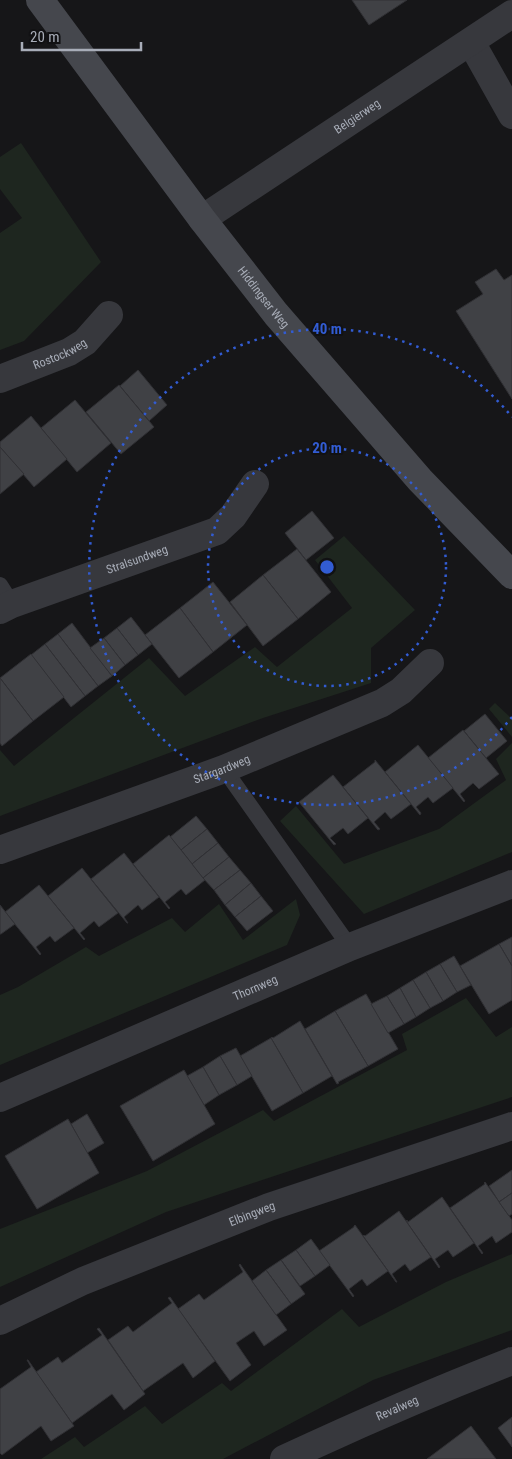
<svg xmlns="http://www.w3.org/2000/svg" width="512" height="1459" viewBox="0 0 512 1459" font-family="'Roboto Condensed',sans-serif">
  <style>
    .green { fill: #1e261f }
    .building { fill: #404145; stroke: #303034 }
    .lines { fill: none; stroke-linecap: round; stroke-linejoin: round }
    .lane { stroke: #37383d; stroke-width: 16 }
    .street { stroke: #37383d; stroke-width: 28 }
    .secondary { stroke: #45474d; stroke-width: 28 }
    .ring { fill: none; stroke: #325cd3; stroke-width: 2.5; stroke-dasharray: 2.5 5 }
    .labels { text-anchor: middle; stroke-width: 4; stroke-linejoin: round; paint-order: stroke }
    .street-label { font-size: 12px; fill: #a8adb8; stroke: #111113 }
    .centre { fill: #325cd3; stroke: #111113; stroke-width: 2.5 }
    .ring-label { font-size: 15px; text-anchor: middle; font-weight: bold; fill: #325cd3; stroke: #111113; stroke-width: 4; stroke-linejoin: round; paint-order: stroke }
  </style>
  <rect width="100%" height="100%" fill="#161618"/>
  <!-- green -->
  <g class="green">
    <path d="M21 143 101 262 24 341 0 350V233L22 218 0 189V157Z"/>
    <path d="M344 536 415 610 371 648V683L263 718 0 816V750L14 766 149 658 185 696 255 647 277 667 352 608 315 560Z"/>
    <path d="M495 703 512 719V737L489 709Z"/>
    <path d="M512 743V852L364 914 280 821 296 806 344 864 439 829 506 780 496 759Z"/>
    <path d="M296 899 300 915 287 945 0 1065V995L18 987 86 947 99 956 172 918 185 932 219 904 243 940Z"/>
    <path d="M466 998 496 1037 512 1027V1097L166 1212 0 1287V1229L147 1171 263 1110 274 1121 407 1050 402 1034Z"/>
    <path d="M512 1254V1330L373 1380 223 1459H41L75 1437 84 1447 145 1406 162 1424 222 1383 231 1391 342 1309 359 1327 446 1282Z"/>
  </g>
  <!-- building -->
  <g class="building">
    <path d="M352 0H407L369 25Z"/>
    <path d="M496 269 504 280 512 275V399L456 311 483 294 475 282Z"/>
    <path d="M138 370 167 405 149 421 120 386Z"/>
    <path d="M119 385 154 427 121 454 86 412Z"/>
    <path d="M75 400 111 443 77 472 41 428Z"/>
    <path d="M31 416 67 459 34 487 0 447V442Z"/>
    <path d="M0 447 24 474 0 494Z"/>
    <path d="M312 511 334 538 306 560 285 533Z"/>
    <path d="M297 549 331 592 298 619 263 575Z"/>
    <path d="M263 575 298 619 263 646 230 602Z"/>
    <path d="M213 582 247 625 213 652 180 608Z"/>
    <path d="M180 608 213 652 179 678 145 635Z"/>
    <path d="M131 617 152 644 138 655 117 628Z"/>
    <path d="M72 623 112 676 98 686 58 634Z"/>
    <path d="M117 628 138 655 125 665 104 638Z"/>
    <path d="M58 634 98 686 85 696 45 644Z"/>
    <path d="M104 638 125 665 112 676 90 648Z"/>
    <path d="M45 644 85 696 71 707 31 655Z"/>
    <path d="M31 654 64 697 33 721 0 678Z"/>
    <path d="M0 678 33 721 2 746 0 743Z"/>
    <path d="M485 714 507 741 486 758 464 731Z"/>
    <path d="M463 730 499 774 479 789 473 783 460 794 465 801 464 802 428 758Z"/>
    <path d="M418 745 453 788 433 803 428 797 416 807 421 813 420 815 385 772Z"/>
    <path d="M375 760 411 804 391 819 385 812 374 822 380 829 378 830 343 787 375 762Z"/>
    <path d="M333 775 368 818 348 834 343 828 330 838 336 844 334 845 299 802Z"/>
    <path d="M196 816 207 829 181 850 170 837Z"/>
    <path d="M207 829 218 843 192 864 181 850Z"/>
    <path d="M169 835 205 880 186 895 181 889 165 902 170 908 169 909 133 864Z"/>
    <path d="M218 843 229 857 203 878 192 864Z"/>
    <path d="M124 853 159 897 142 910 138 905 124 917 128 923H127L91 879Z"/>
    <path d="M229 857 240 870 214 890 203 878Z"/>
    <path d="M82 868 118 913 99 927 94 921 80 933 85 939 84 940 48 896Z"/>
    <path d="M240 870 251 883 225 905 214 890Z"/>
    <path d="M251 883 261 896 235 917 225 905Z"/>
    <path d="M39 885 74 928 55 942 50 936 36 947 41 954 40 955 5 912Z"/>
    <path d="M261 896 273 911 247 931 235 917Z"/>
    <path d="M0 905 15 924 1 934H0Z"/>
    <path d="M512 937V966L499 944Z"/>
    <path d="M499 944 512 966V1000L489 1014 460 966Z"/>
    <path d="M454 956 471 985 457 992 440 964Z"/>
    <path d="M440 964 457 992 443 1001 426 972Z"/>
    <path d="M426 972 443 1001 430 1008 413 980Z"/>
    <path d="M413 980 430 1008 416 1017 400 988Z"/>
    <path d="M400 988 416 1017 404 1024 387 996Z"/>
    <path d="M366 994 398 1049 368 1066 335 1011Z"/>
    <path d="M387 996 404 1024 388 1033 371 1004Z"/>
    <path d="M335 1011 368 1066 338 1082 339 1083 337 1084 305 1029Z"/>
    <path d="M300 1021 332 1076 303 1093 271 1038 272 1037 273 1038Z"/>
    <path d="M271 1038 303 1093 272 1111 240 1056Z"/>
    <path d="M236 1048 252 1076 237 1085 220 1056Z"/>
    <path d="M220 1056 237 1085 219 1095 203 1067Z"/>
    <path d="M203 1067 219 1095 204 1105 187 1076Z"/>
    <path d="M184 1070 215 1124 153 1161 120 1106Z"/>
    <path d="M87 1114 104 1143 87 1153 71 1124Z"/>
    <path d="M68 1119 99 1173 37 1209 5 1156Z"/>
    <path d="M512 1170V1193L499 1202 489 1186Z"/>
    <path d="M485 1182 512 1220V1232L496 1243 492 1236 478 1246 483 1253 482 1254 450 1208 485 1184 484 1183Z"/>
    <path d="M512 1193V1214L509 1216 499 1202Z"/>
    <path d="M442 1197 474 1243 453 1257 448 1250 435 1259 440 1267 439 1268 406 1221 407 1220 408 1222Z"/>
    <path d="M399 1211 431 1257 410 1271 405 1264 392 1274 397 1282H396L363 1236 364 1235 365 1236Z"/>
    <path d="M355 1225 388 1271 367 1286 362 1279 349 1289 354 1296 353 1297 319 1251 354 1227V1226Z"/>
    <path d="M311 1239 330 1265 315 1276 296 1250Z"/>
    <path d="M296 1250 315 1276 300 1286 281 1260Z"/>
    <path d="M281 1260 305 1294 291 1304 266 1270Z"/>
    <path d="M240 1264 287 1330 264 1346 254 1331 236 1343 251 1365 230 1381 178 1309 199 1294 204 1300 243 1272 239 1265Z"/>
    <path d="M266 1270 291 1304 276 1315 252 1281Z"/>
    <path d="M170 1297 215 1361 193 1378 183 1363 143 1391 108 1340 128 1326 133 1332 172 1303 168 1298Z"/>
    <path d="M99 1328 145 1394 124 1410 112 1394 72 1423 36 1372 58 1357 62 1363 102 1335 97 1329Z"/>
    <path d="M27 1360H28L74 1426 51 1441 41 1426 2 1455 0 1453V1389L31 1367Z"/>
    <path d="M512 1417V1447L498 1428Z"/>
    <path d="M471 1426 496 1459H427Z"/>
  </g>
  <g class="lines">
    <!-- lane -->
    <g class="lane">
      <path d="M0 585 12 604"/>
      <path d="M224 769 350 947"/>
    </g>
    <!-- street -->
    <g class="street">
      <path d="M471 42 512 115"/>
      <path id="s1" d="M202 219 512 14"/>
      <path id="s2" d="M0 379 69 352 85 342 109 315"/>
      <path id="s3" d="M0 610 12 604 217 531 233 516 255 484"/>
      <path id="s4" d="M0 850 224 769 382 703 401 691 430 663"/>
      <path id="s5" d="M0 1098 350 947 512 884"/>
      <path id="s6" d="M0 1321 83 1281 269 1207 512 1126"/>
      <path id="s7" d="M284 1459C359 1424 435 1391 512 1361"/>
    </g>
    <!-- secondary -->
    <path class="secondary" id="s8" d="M40 0 202 219 276 314 420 480 512 575"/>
  </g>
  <!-- distance rings -->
  <g class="ring">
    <circle cx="327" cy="567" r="119"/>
    <path d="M512 717A238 238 0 1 1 512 417"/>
  </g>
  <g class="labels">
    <!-- street labels -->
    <g class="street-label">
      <text dy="4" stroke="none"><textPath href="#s1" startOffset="186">Belgierweg</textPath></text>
      <text dy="4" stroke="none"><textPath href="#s8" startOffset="372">Hiddingser Weg</textPath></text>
      <text dy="4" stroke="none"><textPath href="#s2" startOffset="65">Rostockweg</textPath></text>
      <text dy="4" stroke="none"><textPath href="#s3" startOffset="146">Stralsundweg</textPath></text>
      <text dy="4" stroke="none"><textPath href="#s4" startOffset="236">Stargardweg</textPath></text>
      <text dy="4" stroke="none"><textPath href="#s5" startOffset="278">Thornweg</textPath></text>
      <text dy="4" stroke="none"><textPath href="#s6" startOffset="274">Elbingweg</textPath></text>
      <text dy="4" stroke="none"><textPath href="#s7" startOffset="124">Revalweg</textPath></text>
    </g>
  </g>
  <circle cx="327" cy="567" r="8" class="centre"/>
  <g class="ring-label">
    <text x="327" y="334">40 m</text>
    <text x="327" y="453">20 m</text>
  </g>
  <!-- scale -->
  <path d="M22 42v8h119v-8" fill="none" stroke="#a8adb8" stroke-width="2.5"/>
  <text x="30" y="42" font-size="15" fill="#a8adb8" stroke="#111113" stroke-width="4" paint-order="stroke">20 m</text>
</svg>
